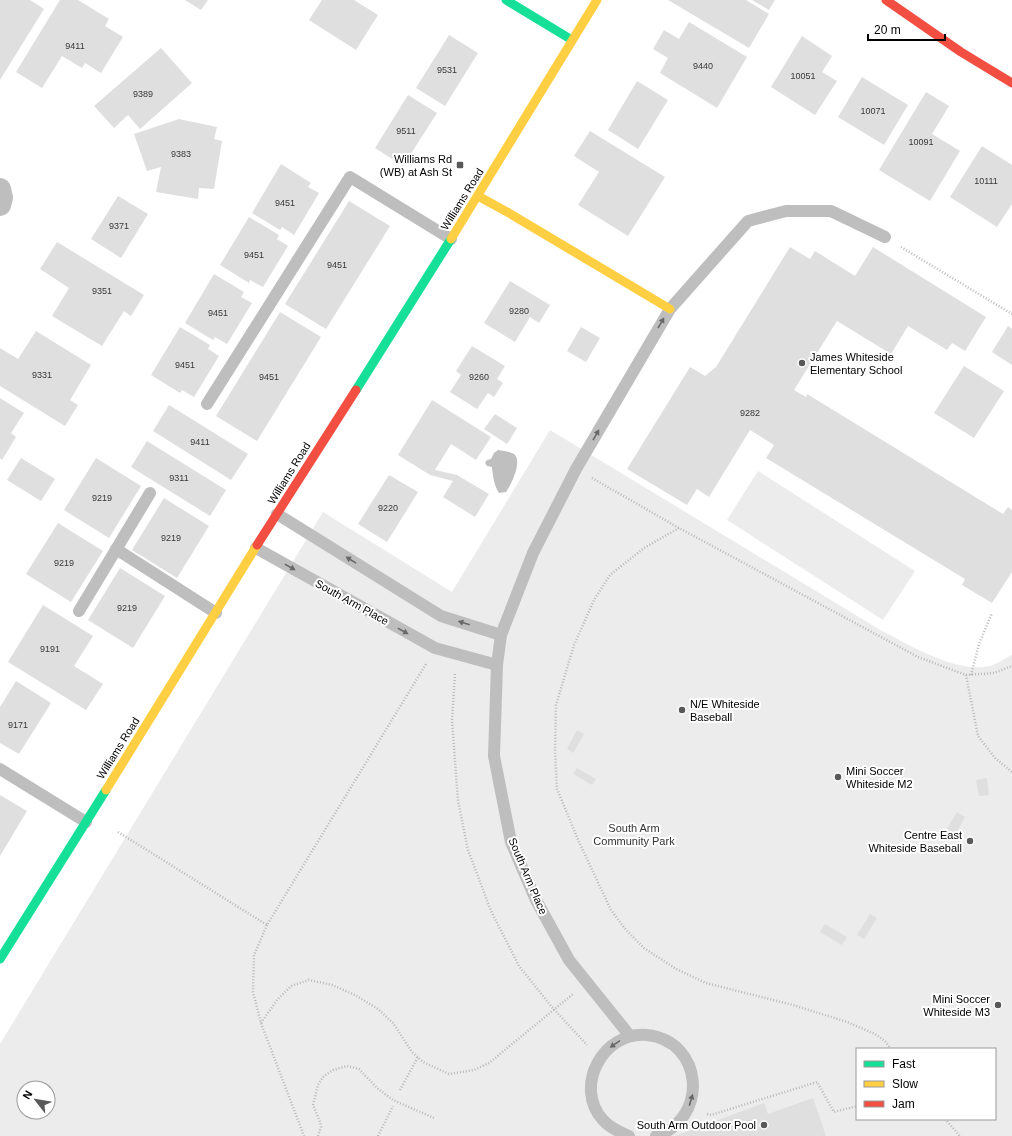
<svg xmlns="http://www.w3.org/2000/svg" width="1012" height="1136" viewBox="0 0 1012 1136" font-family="Arial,sans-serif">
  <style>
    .green { fill: #ececec; fill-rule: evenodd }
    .water { fill: #bfbfbf }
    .building { fill: #dfdfdf }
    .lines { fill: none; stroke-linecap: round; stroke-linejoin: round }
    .path { stroke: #b9b9b9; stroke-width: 2.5; stroke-dasharray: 1 2; stroke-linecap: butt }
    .lane { stroke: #bebebe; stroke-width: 12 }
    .street { stroke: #bebebe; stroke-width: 22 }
    .fast { stroke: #16e098; stroke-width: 9 }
    .slow { stroke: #ffcf43; stroke-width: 9 }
    .jam { stroke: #f24e42; stroke-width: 9 }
    .oneway { fill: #686868 }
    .poi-dot { fill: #595959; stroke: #fff; stroke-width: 1.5 }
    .labels { text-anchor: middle; stroke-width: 4; stroke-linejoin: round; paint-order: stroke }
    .number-label { font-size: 9px; fill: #383838 }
    .poi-label { font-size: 11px; fill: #000; stroke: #fff; text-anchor: end }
    .street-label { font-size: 11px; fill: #000; stroke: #fff }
    .park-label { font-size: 11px; fill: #333; stroke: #fff }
  </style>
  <rect width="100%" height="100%" fill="#fff"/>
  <!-- green -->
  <g class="green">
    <path d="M550 430 882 631C910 645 957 674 990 666 997 664 1005 658 1012 655V1136H0V1044L323 512 452 592ZM857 1049H995V1119H857ZM24 1088H48V1112H24Z"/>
    <path d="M758 471 915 571 883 620 727 520Z"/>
  </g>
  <!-- water -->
  <path class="water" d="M498 450C503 451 509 451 514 454 523 461 511 485 506 492L499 493C494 485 493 477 492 467L487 466 485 463 487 460 491 459 494 453Z"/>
  <!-- building -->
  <g class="building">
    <path d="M0 0H30L44 9 0 80Z"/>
    <path d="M60 0H78L109 19 105 26 123 37 101 73 85 63 82 68 62 56 42 88 16 72Z"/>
    <path d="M185 0H208L201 10Z"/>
    <path d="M322 0H354L378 15 356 50 309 20Z"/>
    <path d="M668 0H746L769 14 749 48Z"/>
    <path d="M752 0H775L769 10Z"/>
    <path d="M689 22 747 57 717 108 660 73 668 58 653 49 664 30 679 39Z"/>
    <path d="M449 35 478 53 445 106 416 88Z"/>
    <path d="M802 36 832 56 822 72 837 81 815 115 771 87Z"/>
    <path d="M161 48 192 83 140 129 128 115 114 128 94 106Z"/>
    <path d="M862 77 908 105 884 145 838 117Z"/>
    <path d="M637 81 668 100 638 149 608 130Z"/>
    <path d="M926 92 949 106 932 134 960 151 930 201 879 170Z"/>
    <path d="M408 95 437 113 403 166 375 148Z"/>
    <path d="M179 119 217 127 214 139 222 141 214 189 199 188 198 199 156 192 161 167 147 171 134 134Z"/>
    <path d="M590 131 665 177 628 236 578 205 599 172 574 156Z"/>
    <path d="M982 146 1012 165V204L997 227 950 197Z"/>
    <path d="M281 164 311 183 308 187 319 193 294 235 282 227 280 230 252 213Z"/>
    <path d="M118 196 148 214 121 258 91 239Z"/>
    <path d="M349 201 390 226 326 329 285 304Z"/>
    <path d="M249 217 279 235 277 239 288 246 263 287 250 280 249 283 220 265Z"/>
    <path d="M57 242 144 295 131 316 124 311 102 346 52 316 69 288 40 269Z"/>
    <path d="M790 247 810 259 815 251 855 276 873 247 986 317 965 351 952 343 947 350 908 326 891 354 837 321 794 390 806 397 807 394 1003 514 1008 507 1012 510V572L992 603 962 585 965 579 766 458 774 445 750 430 709 497 697 489 687 505 627 469 690 367 705 376 716 367Z"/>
    <path d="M214 274 244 292 241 297 252 303 227 344 215 337 213 340 185 323Z"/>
    <path d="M510 281 550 305 539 323 530 317 515 342 484 323Z"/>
    <path d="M280 312 321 337 257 441 216 416Z"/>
    <path d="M1008 326 1012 329V365L992 352Z"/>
    <path d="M180 327 210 345 208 349 219 356 194 397 182 390 180 393 151 375Z"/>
    <path d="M581 327 600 338 586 362 567 351Z"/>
    <path d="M36 331 91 365 70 400 78 405 65 426 0 386V348L18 359Z"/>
    <path d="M472 346 505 366 497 379 503 383 494 397 488 393 477 409 450 392 461 375 456 371Z"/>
    <path d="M964 366 1004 391 974 438 934 413Z"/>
    <path d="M0 398 24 413 11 433 16 437 2 460 0 458Z"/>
    <path d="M432 400 491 437 476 460 451 444 435 470 457 475 489 494 475 517 443 497 453 481 430 475 398 455Z"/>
    <path d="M169 405 248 454 231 480 153 431Z"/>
    <path d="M495 414 517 428 507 444 484 429Z"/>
    <path d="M147 441 226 490 210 516 131 467Z"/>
    <path d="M21 458 55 479 41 501 7 480Z"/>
    <path d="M96 458 141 486 109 538 64 510Z"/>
    <path d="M389 475 418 492 387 542 358 524Z"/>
    <path d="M164 498 209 526 177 578 132 550Z"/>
    <path d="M58 523 103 551 71 602 26 574Z"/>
    <path d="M120 568 165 596 133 648 88 620Z"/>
    <path d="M43 605 93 636 74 666 103 684 86 710 8 662Z"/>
    <path d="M16 681 51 703 19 754 0 743V707Z"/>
    <path d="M577 730 584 734 573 753 567 749Z"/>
    <path d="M577 768 596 779 592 785 573 774Z"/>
    <path d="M987 778 989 795 979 796 976 780Z"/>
    <path d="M0 795 27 811 0 856Z"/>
    <path d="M957 812 965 817 954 837 945 832Z"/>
    <path d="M870 914 877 918 864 939 857 935Z"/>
    <path d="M825 924 847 937 842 945 820 932Z"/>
    <path d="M813 1098 826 1136H675L764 1103 768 1114Z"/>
  </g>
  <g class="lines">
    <!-- path -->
    <g class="path">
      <path d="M901 247 1012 314"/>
      <path d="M592 478 679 528 918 657 966 675 978 736 995 758 1012 772"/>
      <path d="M679 528 644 548 610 575 594 600 574 645 556 705 555 751 557 789 579 842 611 910 626 930 644 948 676 969 706 983 793 1005 847 1022 875 1034 885 1041 891 1049"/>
      <path d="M455 674 452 720 458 801 468 850 491 911 519 966 551 1006 587 1045"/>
      <path d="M966 675 994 673 1012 666"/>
      <path d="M971 675 979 644 992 613"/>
      <path d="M118 832 267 925 426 664"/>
      <path d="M267 925 254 955 253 992 261 1023 304 1136"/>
      <path d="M261 1023 277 1000 291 986 309 980 332 985 355 995 378 1009 393 1023 412 1052 423 1062 449 1074 474 1070 489 1063 573 994"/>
      <path d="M400 1090 418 1057"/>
      <path d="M707 1114 711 1115 817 1082 834 1112 857 1106"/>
      <path d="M945 1119 960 1136"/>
      <path d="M318 1136 321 1127 320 1122 313 1105 318 1085 323 1077 333 1070 347 1066 359 1069 377 1088 393 1100 434 1118"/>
      <path d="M378 1136 393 1106"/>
    </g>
    <!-- lane -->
    <g class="lane">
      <path d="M207 404 350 177 451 239"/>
      <path d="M277 514 441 616 501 635"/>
      <path d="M256 548 435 648 497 665"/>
      <path d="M116 549 216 613"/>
      <path d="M79 611 150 493"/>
      <path d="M0 769 86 822"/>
      <path d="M630 1036 569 960 536 900 511 842 494 756 497 665 501 635 533 553 576 469 670 309 748 221 786 211H831L885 237"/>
      <path d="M629 1136C619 1132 610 1128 603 1120 573 1087 603 1031 647 1035 704 1041 709 1119 656 1136"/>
    </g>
    <!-- street -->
    <path class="street" d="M0 189 2 198 0 205"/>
    <!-- fast -->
    <g class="fast">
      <path d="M506 0 572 40"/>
      <path d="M356 390 451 239"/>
      <path d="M0 959 106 790"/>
    </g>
    <!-- slow -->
    <g class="slow">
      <path d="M478 196 509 213 670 309"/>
      <path d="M451 239 597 0"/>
      <path d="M106 790 257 545"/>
    </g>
    <!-- jam -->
    <g class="jam">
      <path d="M886 0 961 52 1012 83"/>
      <path d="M257 545 356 390"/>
    </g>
  </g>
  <!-- one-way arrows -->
  <defs><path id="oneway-solid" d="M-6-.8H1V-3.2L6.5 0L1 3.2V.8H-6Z"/></defs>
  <g class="oneway">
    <use href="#oneway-solid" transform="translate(661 323) rotate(-60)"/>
    <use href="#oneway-solid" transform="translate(596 435) rotate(-60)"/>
    <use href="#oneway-solid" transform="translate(351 560) rotate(-148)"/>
    <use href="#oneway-solid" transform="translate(290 567) rotate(29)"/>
    <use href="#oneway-solid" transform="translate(464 623) rotate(-162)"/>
    <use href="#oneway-solid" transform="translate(403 631) rotate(29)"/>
    <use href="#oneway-solid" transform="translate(615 1044) rotate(146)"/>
    <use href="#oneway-solid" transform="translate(691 1100) rotate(-74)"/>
  </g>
  <!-- markers -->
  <g class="poi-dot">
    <rect x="456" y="161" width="8" height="8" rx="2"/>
    <circle cx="802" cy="363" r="4"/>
    <circle cx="682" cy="710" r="4"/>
    <circle cx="838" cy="777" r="4"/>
    <circle cx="970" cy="841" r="4"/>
    <circle cx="998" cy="1005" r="4"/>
    <circle cx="764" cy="1125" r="4"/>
  </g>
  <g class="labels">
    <!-- number labels -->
    <g class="number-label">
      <text x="75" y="49">9411</text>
      <text x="703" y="69">9440</text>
      <text x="447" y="73">9531</text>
      <text x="803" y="79">10051</text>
      <text x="143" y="97">9389</text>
      <text x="873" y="114">10071</text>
      <text x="406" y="134">9511</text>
      <text x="921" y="145">10091</text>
      <text x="181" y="157">9383</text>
      <text x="986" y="184">10111</text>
      <text x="285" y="206">9451</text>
      <text x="119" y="229">9371</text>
      <text x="254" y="258">9451</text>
      <text x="337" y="268">9451</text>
      <text x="102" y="294">9351</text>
      <text x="519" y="314">9280</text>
      <text x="218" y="316">9451</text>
      <text x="185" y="368">9451</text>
      <text x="42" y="378">9331</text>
      <text x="269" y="380">9451</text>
      <text x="479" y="380">9260</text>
      <text x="750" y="416">9282</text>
      <text x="200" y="445">9411</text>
      <text x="179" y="481">9311</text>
      <text x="102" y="501">9219</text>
      <text x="388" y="511">9220</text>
      <text x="171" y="541">9219</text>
      <text x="64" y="566">9219</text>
      <text x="127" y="611">9219</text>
      <text x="50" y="652">9191</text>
      <text x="18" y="728">9171</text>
    </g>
    <!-- poi labels -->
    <g class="poi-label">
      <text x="452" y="163">Williams Rd<tspan x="452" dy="13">(WB) at Ash St</tspan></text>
      <text x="810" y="361" text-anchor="start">James Whiteside<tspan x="810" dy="13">Elementary School</tspan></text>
      <text x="690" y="708" text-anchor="start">N/E Whiteside<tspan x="690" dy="13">Baseball</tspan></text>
      <text x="846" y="775" text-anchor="start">Mini Soccer<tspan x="846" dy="13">Whiteside M2</tspan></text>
      <text x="962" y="839">Centre East<tspan x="962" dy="13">Whiteside Baseball</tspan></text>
      <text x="990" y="1003">Mini Soccer<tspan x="990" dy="13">Whiteside M3</tspan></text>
      <text x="756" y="1129">South Arm Outdoor Pool</text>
    </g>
    <!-- street labels -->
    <g class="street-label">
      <text transform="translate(462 199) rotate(-58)" y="4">Williams Road</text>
      <text transform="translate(289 473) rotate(-58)" y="4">Williams Road</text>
      <text transform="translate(352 602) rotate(29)" y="4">South Arm Place</text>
      <text transform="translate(118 748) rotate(-58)" y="4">Williams Road</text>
      <text transform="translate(528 876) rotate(67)" y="4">South Arm Place</text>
    </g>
    <!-- park labels -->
    <g class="park-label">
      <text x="634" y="832">South Arm<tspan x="634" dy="13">Community Park</tspan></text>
    </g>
  </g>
  <!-- legend -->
  <rect x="856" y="1048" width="140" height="72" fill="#ffffff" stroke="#999999"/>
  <rect x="864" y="1061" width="20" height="6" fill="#16e098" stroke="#999999"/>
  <text x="892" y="1068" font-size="12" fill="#000000">Fast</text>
  <rect x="864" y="1081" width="20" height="6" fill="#ffcf43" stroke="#999999"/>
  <text x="892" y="1088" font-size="12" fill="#000000">Slow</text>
  <rect x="864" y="1101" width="20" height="6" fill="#f24e42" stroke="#999999"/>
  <text x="892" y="1108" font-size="12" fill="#000000">Jam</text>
  <!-- north arrow -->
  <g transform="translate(36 1100) rotate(301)"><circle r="19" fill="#ffffff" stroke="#999999"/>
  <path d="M0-3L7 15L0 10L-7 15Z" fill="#595959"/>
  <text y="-6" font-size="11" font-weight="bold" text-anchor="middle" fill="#000000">N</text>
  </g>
  <!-- scale -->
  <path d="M868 34v6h77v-6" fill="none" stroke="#000000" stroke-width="2"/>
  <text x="874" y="34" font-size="12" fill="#000000" stroke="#ffffff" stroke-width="3" paint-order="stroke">20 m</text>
</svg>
